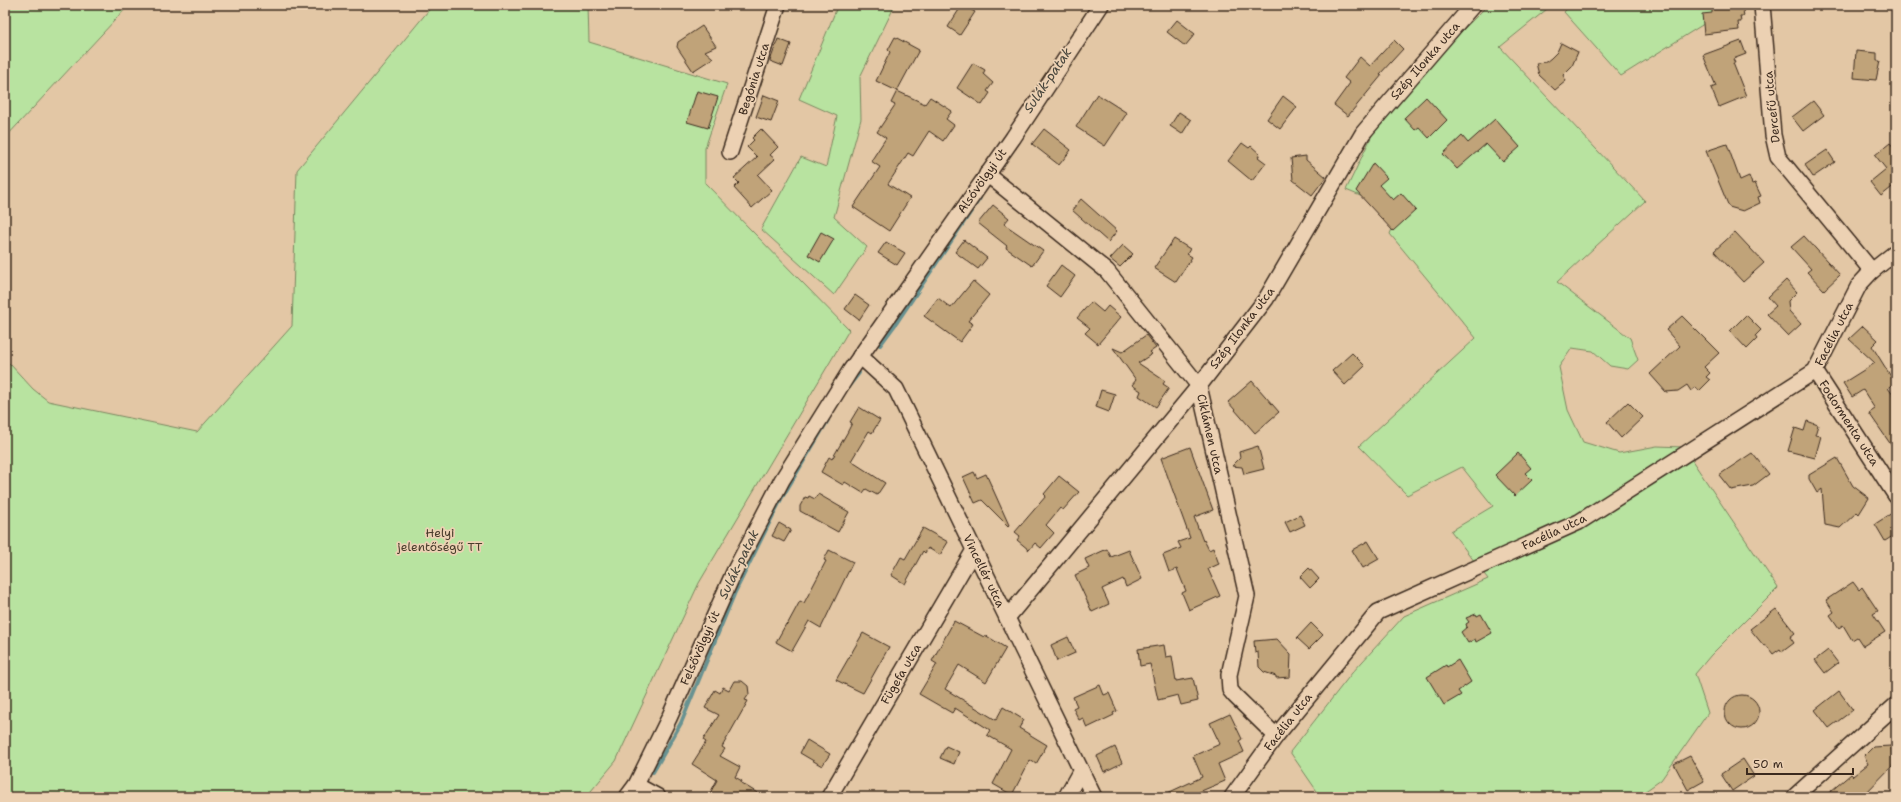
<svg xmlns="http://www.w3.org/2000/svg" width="1901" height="802" viewBox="0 0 1901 802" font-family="'Shantell Sans',sans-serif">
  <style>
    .green { fill: #b8e3a0; stroke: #7a865f }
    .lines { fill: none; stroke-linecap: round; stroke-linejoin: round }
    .stream { stroke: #689291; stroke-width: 4 }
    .building { fill: #c0a379; stroke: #3b2a1e }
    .minor-casing { stroke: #3b2a1e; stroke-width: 18 }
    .minor { stroke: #ecd1b3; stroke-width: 15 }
    .labels { text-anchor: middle; stroke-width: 3.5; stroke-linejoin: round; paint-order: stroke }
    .street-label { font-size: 12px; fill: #3b2a1e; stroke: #ecd1b3 }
    .park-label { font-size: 12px; fill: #483c2b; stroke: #ecd1b3 }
    .water-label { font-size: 13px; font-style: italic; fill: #46443b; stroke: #ecd1b3 }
  </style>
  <rect width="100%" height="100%" fill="#e3c7a5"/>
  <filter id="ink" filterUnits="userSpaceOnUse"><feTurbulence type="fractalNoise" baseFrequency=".025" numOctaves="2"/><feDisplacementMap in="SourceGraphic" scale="8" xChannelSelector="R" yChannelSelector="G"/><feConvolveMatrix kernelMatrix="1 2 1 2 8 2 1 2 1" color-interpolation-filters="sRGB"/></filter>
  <g filter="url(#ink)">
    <!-- green -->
    <g class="green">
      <path d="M5 5H129L5 138Z"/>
      <path d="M433 5H588L589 42 727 84 705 148V183L849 330 699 583 616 761 586 797H5V361L10 364 33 389 48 401 197 432 292 326 297 170Z"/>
      <path d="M838 5H895L860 77 861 119 834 217 867 247 834 295 761 229 801 157 826 167 837 116 799 99Z"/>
      <path d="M1488 5H1552L1500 47 1645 201 1557 282 1630 338 1638 360 1628 369 1610 366 1593 351 1572 348 1559 367 1568 410 1583 442 1619 453 1657 446 1683 447 1778 588 1711 655 1695 674 1708 713 1661 780 1637 797H1321L1290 752 1352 673 1404 616 1488 579 1451 531 1493 506 1462 467 1407 495 1359 446 1476 338 1390 234 1399 212 1346 190 1376 127 1460 33Z"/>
      <path d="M1570 5H1734L1621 76 1564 12Z"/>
    </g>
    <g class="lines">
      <!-- stream -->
      <g class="stream">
        <path d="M880 345 897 322 980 198"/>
        <path d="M848 387 859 373"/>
        <path d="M653 772 681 723 735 592 781 499 828 420"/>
      </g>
    </g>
    <!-- building -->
    <g class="building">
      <path d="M962 5 975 12 960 35 948 27Z"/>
      <path d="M1742 5 1744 16H1740L1741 22H1738L1739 30 1704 34 1702 14 1712 13V6Z"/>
      <path d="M1177 20 1195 34 1185 46 1167 32Z"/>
      <path d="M702 26 716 46 705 51 713 58 693 71 677 47 678 42Z"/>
      <path d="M895 37 919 50 897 91 876 81 890 52 888 50Z"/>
      <path d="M778 39 791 44 783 66 770 61Z"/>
      <path d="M1394 40 1403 49 1380 74 1382 75 1348 116 1334 105 1350 83 1344 78 1360 57 1370 66Z"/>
      <path d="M1741 41 1746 54 1733 59 1735 63H1733L1746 96 1719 107 1711 88 1716 86 1703 55Z"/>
      <path d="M1561 43 1578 52 1572 66 1563 75 1566 81 1555 90 1539 75 1536 63 1546 62 1551 58 1557 52Z"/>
      <path d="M1856 51 1877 53V61H1880L1876 80 1854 78Z"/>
      <path d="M973 63 985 70 983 74 993 83 987 91 990 93 982 105 957 88Z"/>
      <path d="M697 91 718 97 708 128 687 122Z"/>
      <path d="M897 91 925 104 930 97 952 111 946 119 954 125 943 141 929 131 913 156 908 153 888 184 910 198 889 231 853 207 880 167 871 161 886 138 877 132 895 105 891 103Z"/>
      <path d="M1097 94 1127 113 1105 146 1076 127Z"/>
      <path d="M764 95 779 101 771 122 756 117Z"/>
      <path d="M1283 96 1297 107 1280 129 1267 119Z"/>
      <path d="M1426 97 1447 120 1429 138 1419 127 1415 130 1404 118Z"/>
      <path d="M1813 101 1824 115 1803 131 1792 117Z"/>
      <path d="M1179 112 1191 120 1182 134 1170 126Z"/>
      <path d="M1495 119 1520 147 1503 162 1486 144 1457 169 1443 154 1462 136 1468 143Z"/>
      <path d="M761 129 778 147 770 155 775 159 758 175 772 190 752 208 734 188 739 183 734 178 757 157 747 147 754 140 752 138Z"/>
      <path d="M1044 129 1071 150 1059 165 1032 144Z"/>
      <path d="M1242 143 1249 148 1251 146 1260 154 1258 157 1266 163 1252 181 1228 161Z"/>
      <path d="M1890 143 1896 150V184L1881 196 1870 182 1886 169 1875 155Z"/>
      <path d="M1727 144 1740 180 1749 176 1752 184 1755 183 1761 196 1758 197 1760 203 1743 211 1729 207 1706 151Z"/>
      <path d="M1827 150 1835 162 1813 177 1805 165Z"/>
      <path d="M1306 156V160L1326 177 1312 195 1293 180 1291 158Z"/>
      <path d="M1373 163 1387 178 1379 185 1393 200 1401 193 1416 210 1393 231 1356 191Z"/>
      <path d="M1081 199 1117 231 1108 242 1072 210Z"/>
      <path d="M993 205 1009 218 1004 224 1043 251 1032 266 1006 248 1007 246 978 223Z"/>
      <path d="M821 232 834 239 820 262 808 255Z"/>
      <path d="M1735 232 1764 263 1743 282 1714 251Z"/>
      <path d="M1804 236 1840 275 1824 290 1807 272 1811 269 1791 247Z"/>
      <path d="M1174 239 1190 249 1187 254 1192 257 1176 282 1154 268Z"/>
      <path d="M964 240 987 258 978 269 955 252Z"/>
      <path d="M886 242 905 253 897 265 878 253Z"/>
      <path d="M1123 245 1133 254 1120 267 1110 259Z"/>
      <path d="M1061 265 1075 276 1060 297 1046 286Z"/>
      <path d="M1786 280 1797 292 1788 301 1789 311 1801 324 1788 336 1767 314 1776 306 1768 297Z"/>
      <path d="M973 281 989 295 968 321 973 324 960 342 924 316 938 298 951 308Z"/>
      <path d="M855 295 869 305 859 320 845 309Z"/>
      <path d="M1091 302 1103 312 1108 306 1121 317 1098 344 1085 333 1090 328 1077 318Z"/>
      <path d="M1746 315 1761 330 1755 336 1757 339 1747 349 1730 331Z"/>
      <path d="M1682 316 1719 353 1704 367 1710 373 1706 377 1710 380 1699 391 1696 387 1691 391 1687 385 1678 391 1666 392 1650 374 1680 346 1666 330Z"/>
      <path d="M1863 326 1878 340 1872 346 1895 383 1888 388 1896 399V452L1869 413 1875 409 1863 390 1852 397 1843 383 1875 363 1849 339Z"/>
      <path d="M1146 335 1156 348 1150 352 1152 354 1138 363 1165 381 1163 384 1169 388 1156 407 1139 396 1141 391 1132 385 1136 380 1113 348 1122 352Z"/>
      <path d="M1352 353 1365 366 1345 385 1332 371Z"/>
      <path d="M1252 381 1279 412 1255 433 1228 402Z"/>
      <path d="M1101 390 1115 394 1109 412 1096 407Z"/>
      <path d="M1628 402 1643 417 1621 438 1607 422Z"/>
      <path d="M859 407 880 420 872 433 869 431 851 461 885 483 877 495 866 489 863 493 845 482 843 485 821 472 829 457 832 459 847 433 852 423 850 422Z"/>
      <path d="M1807 421 1818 425 1815 435 1821 436 1815 458 1788 451 1795 428 1804 431Z"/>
      <path d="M1258 446 1264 469 1244 474 1242 467 1232 466 1240 458 1239 452Z"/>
      <path d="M1190 447 1213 510 1194 517 1203 541 1204 540 1209 550 1213 548 1219 564 1208 569 1220 596 1189 610 1182 593 1186 591 1177 569 1169 572 1163 555 1181 548 1178 542 1190 538 1161 458Z"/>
      <path d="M1518 453 1531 468 1525 473 1532 480 1515 496 1495 475Z"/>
      <path d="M1752 453 1769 474 1753 486 1731 490 1719 475Z"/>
      <path d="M1837 458 1853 486 1869 498 1859 514 1857 512 1840 528 1825 525 1822 489 1817 493 1809 479V475Z"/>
      <path d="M974 472 977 478 986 474 1009 525 1008 526 982 500 975 503 963 477Z"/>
      <path d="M1059 476 1079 492 1063 510 1060 508 1046 525 1054 533 1041 548 1035 543 1029 550 1017 540 1020 536 1015 532 1046 496 1044 494Z"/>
      <path d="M818 494 849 512 838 532 800 511V506L805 497 808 498 809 496 815 499Z"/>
      <path d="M1892 513 1896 519V534L1885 541 1875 524Z"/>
      <path d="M1300 515 1305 525 1290 532 1285 522Z"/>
      <path d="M779 523 791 530 784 542 772 536Z"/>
      <path d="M923 528 948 542 940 555 928 548 925 553 923 551 905 584 891 575 901 557 905 559Z"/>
      <path d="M1368 541 1379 559 1363 568 1352 550Z"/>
      <path d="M1107 549 1111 557 1129 550 1142 579 1126 587 1123 579 1102 589 1109 604 1092 612 1075 575 1089 568 1085 559Z"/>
      <path d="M829 550 853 562 821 628 809 621 792 651 776 642 786 624 787 625 800 601 804 603 826 561 824 560Z"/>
      <path d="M1309 568 1319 579 1310 588 1300 577Z"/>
      <path d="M1853 582 1859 590 1862 587 1878 611 1873 614 1885 632 1863 646 1857 637 1852 640 1843 625 1839 628 1830 615 1834 612 1826 600Z"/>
      <path d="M1776 609 1795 633 1790 637 1794 643 1782 652 1780 649 1773 654 1766 645 1764 646 1750 629Z"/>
      <path d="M1476 614 1477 616 1481 614 1492 633 1476 642 1475 639 1468 643 1461 632 1467 627 1466 624 1469 622 1466 618Z"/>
      <path d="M954 621 984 637 985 635 1006 648 986 682 959 665 945 689 996 720 1003 707 1024 720 1019 728 1047 745 1036 764 1030 760 1012 795 993 784 1011 749 987 735 990 730 955 708 952 713 919 694 937 664 932 661Z"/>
      <path d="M1311 623 1323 635 1309 649 1297 638Z"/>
      <path d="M863 633 889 647 863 693 836 680Z"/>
      <path d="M1068 637 1075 653 1057 661 1051 645Z"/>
      <path d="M1277 639 1291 654 1290 677 1276 678V676L1264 672 1259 667 1258 652 1255 653 1254 641Z"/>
      <path d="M1164 645 1166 657 1172 656 1176 681 1193 678 1198 701 1181 705 1178 695 1158 700 1150 664 1140 666 1138 649Z"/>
      <path d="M1828 650 1838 663 1825 673 1815 660Z"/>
      <path d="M1458 660 1471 682 1458 691 1461 695 1444 705 1427 677 1446 665 1447 667Z"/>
      <path d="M734 681H742L748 686 749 694 745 700 748 701 722 747 725 749 720 756 740 767 735 777 742 781 741 783 764 797H708L717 780 692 764 706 742 703 740 719 715 705 708 715 690 720 693 723 687 729 690Z"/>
      <path d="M1100 685 1104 695 1109 693 1117 711 1113 713 1114 715 1087 728 1083 718 1079 720 1073 708 1077 706 1073 697Z"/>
      <path d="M1839 691 1853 710 1829 728 1815 710Z"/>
      <circle cx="1742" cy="712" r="17"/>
      <path d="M1230 714 1242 739 1239 741 1244 752 1218 764 1225 781 1199 792 1201 797H1159L1202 777 1193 756 1220 744 1210 723Z"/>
      <path d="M807 740 830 754 822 766 800 753Z"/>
      <path d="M946 746 959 752 954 764 940 758Z"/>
      <path d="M1891 746 1893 758 1896 762 1862 797H1824L1851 774 1853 776 1868 764 1864 756 1873 747Z"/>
      <path d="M1115 747 1122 763 1104 772 1097 756Z"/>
      <path d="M1690 756 1704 781 1688 790 1674 764Z"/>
      <path d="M1743 759 1754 776 1732 791 1721 774Z"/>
    </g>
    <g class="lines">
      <defs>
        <g id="minor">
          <path d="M1762 5 1773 135 1778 157 1872 271"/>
          <path d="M730 152 778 5"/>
          <path d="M987 174 1107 271 1199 386 1247 596 1229 675 1230 690 1235 696 1276 736"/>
          <path d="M860 356 896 389 1094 797"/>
          <path d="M1815 371 1896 496"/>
          <path d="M1007 618 1199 386 1266 299 1363 133 1473 5"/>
          <path d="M636 785 658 797"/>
          <path d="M627 797 636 785 669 718 734 572 782 480 850 371 1013 138 1101 5"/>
          <path d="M829 797 974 550"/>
          <path d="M1066 797 1081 770"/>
          <path d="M1232 797 1276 736 1378 612 1579 522 1815 371 1859 285 1872 271 1896 252"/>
          <path d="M1794 797 1896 705"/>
        </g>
      </defs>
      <!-- minor casing -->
      <use href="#minor" class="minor-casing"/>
      <!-- minor -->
      <use href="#minor" class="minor"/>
    </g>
  </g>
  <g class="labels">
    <!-- street labels -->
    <g class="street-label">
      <text transform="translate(1425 61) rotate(-49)" y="4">Szép Ilonka utca</text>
      <text transform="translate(754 79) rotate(-72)" y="4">Begónia utca</text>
      <text transform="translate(1772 107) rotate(-96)" y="4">Dercefű utca</text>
      <text transform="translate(982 181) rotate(-55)" y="4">Alsóvölgyi út</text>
      <text transform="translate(1242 328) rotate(-53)" y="4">Szép Ilonka utca</text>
      <text transform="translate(1834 334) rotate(-63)" y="4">Facélia utca</text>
      <text transform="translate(1849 423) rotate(57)" y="4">Fodormenta utca</text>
      <text transform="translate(1210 434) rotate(77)" y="4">Ciklámen utca</text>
      <text transform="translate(1554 532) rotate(-25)" y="4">Facélia utca</text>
      <text transform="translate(984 571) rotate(64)" y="4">Vincellér utca</text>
      <text transform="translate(700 648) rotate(-66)" y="4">Felsővölgyi út</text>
      <text transform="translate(901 674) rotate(-60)" y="4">Fügefa utca</text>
      <text transform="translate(1288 722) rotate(-52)" y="4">Facélia utca</text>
    </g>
    <!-- park labels -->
    <g class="park-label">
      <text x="440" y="537">Helyi<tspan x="440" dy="14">jelentőségű TT</tspan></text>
    </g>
    <!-- water labels -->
    <g class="water-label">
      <text transform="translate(1047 80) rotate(-56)" y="5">Sulák-patak</text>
      <text transform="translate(738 564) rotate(-64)" y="5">Sulák-patak</text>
    </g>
  </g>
  <!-- margin -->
  <rect width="1901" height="802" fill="none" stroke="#ecd1b3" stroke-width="20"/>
  <rect x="10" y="10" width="1881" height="782" fill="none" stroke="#3b2a1e" stroke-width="1.5" filter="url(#ink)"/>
  <!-- scale -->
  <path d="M1747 768v6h106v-6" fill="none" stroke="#3b2a1e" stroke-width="2"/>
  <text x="1753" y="768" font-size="12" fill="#3b2a1e" stroke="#ecd1b3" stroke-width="3" paint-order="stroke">50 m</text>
</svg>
